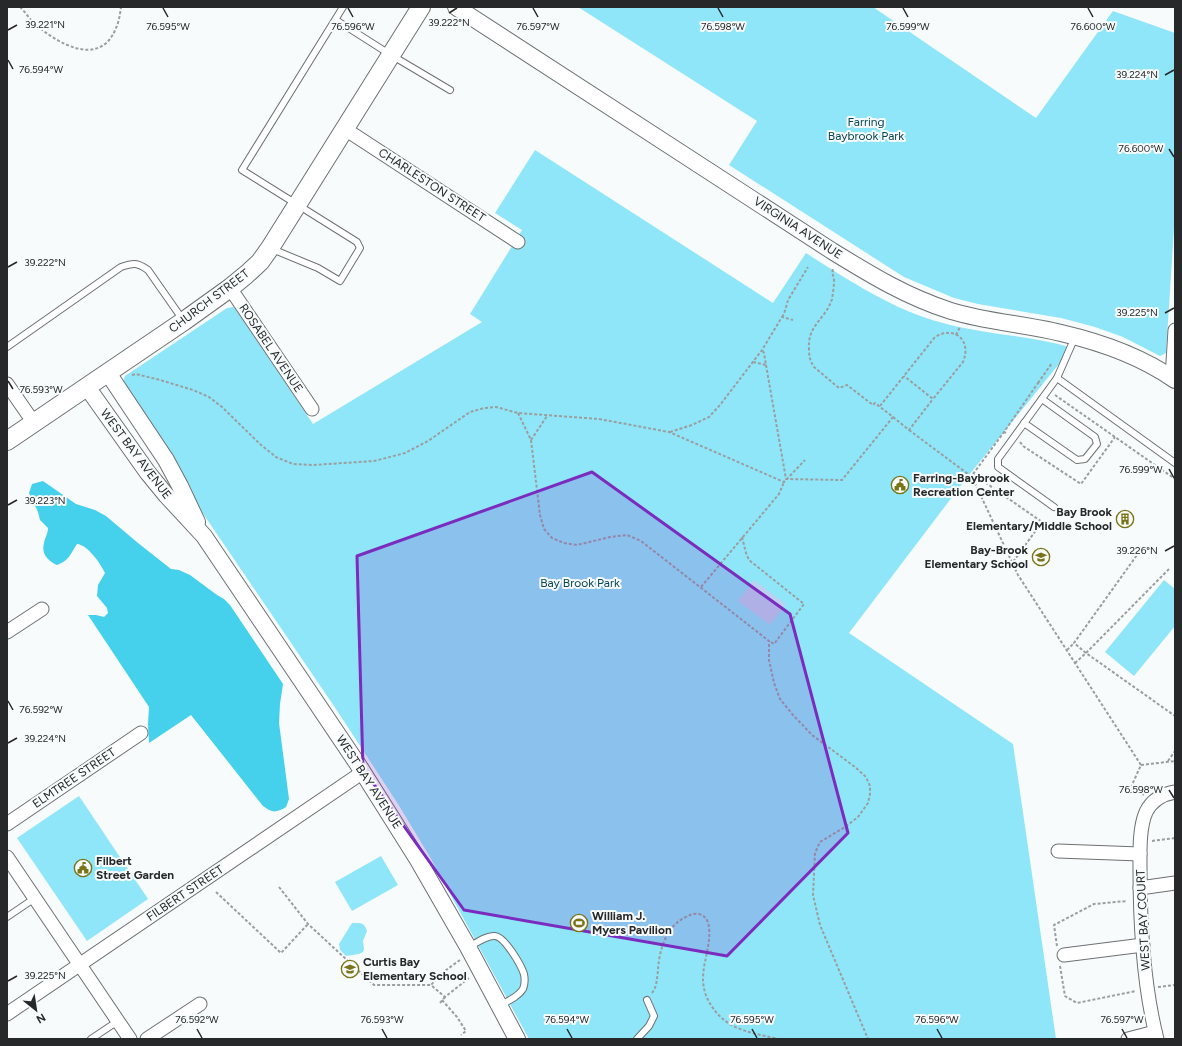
<svg xmlns="http://www.w3.org/2000/svg" width="1182" height="1046" viewBox="0 0 1182 1046" font-family="Figtree,sans-serif">
  <style>
    .green { fill: #8fe6f9 }
    .forest { fill: #45d0eb }
    .water { fill: #bbd1f0 }
    .lines { fill: none; stroke-linecap: round; stroke-linejoin: round }
    .service-casing { stroke: #6d7172; stroke-width: 8 }
    .minor-casing { stroke: #6d7172; stroke-width: 15 }
    .tertiary-casing { stroke: #6d7172; stroke-width: 18 }
    .secondary-casing { stroke: #6d7172; stroke-width: 20 }
    .path { stroke: #9b9e9f; stroke-width: 2; stroke-dasharray: 3 2; stroke-linecap: butt }
    .service { stroke: #fff; stroke-width: 6 }
    .minor { stroke: #fff; stroke-width: 13 }
    .tertiary { stroke: #fff; stroke-width: 16 }
    .secondary { stroke: #fff; stroke-width: 18 }
    .marked { fill: #7b2cbf; fill-opacity: 0.2; stroke: #7b2cbf; stroke-width: 3; stroke-linejoin: round }
    .ticks { fill: none; stroke: #262829; stroke-width: 1.5 }
    .labels { text-anchor: middle; stroke-width: 4; stroke-linejoin: round; paint-order: stroke }
    .park-label { font-size: 12px; fill: #084652; stroke: #f7fbfc }
    .street-label { font-size: 12px; fill: #262829; stroke: #f7fbfc }
    .poi-label { font-size: 12px; font-weight: bold; fill: #262829; stroke: #f7fbfc; text-anchor: start }
    .ticks-label { font-size: 10px; text-anchor: middle; fill: #262829; stroke: #f7fbfc; stroke-width: 4; stroke-linejoin: round; paint-order: stroke }
  </style>
  <rect width="100%" height="100%" fill="#f7fbfc"/>
  <!-- green -->
  <g class="green">
    <path d="M578 7H873L1036 118 1113 11 1175 33V213L1166 353 1160 356 1123 337 1095 327 1061 318 978 304 954 298 904 277 729 165 757 121Z"/>
    <path d="M535 150 773 303 806 253C850 281 893 310 943 323 986 335 1030 335 1072 348L965 480 849 633 1013 744 1056 1039H529L430 857 398 804 336 709 202 512 172 456 123 382 125 376 227 308 234 307 313 424 482 322 470 314 522 230 495 213Z"/>
    <path d="M1164 580 1175 589V626L1134 676 1105 652Z"/>
    <path d="M79 796 148 899 87 941 17 838Z"/>
    <path d="M381 856 398 885 352 911 335 882Z"/>
    <path d="M352 923C361 923 364 922 367 931L363 941 364 949 363 952 359 954 346 956 340 950 339 944Z"/>
  </g>
  <!-- forest -->
  <path class="forest" d="M43 481 76 504 95 510 106 516 138 543 171 569 179 570 190 575 217 595 224 599 230 605 283 684 280 704 279 723 289 799 286 807C276 813 272 813 263 806L191 715 149 743 148 724 149 707 88 615H96L104 617 108 613 107 608 97 596 98 585 105 573C101 564 87 544 77 544 71 553 69 561 57 565 48 561 41 554 44 543 45 537 48 534 48 528L40 520 38 512 29 493 32 484Z"/>
  <!-- water -->
  <path class="water" d="M754 580 786 604 770 625 738 601Z"/>
  <g class="lines">
    <defs>
      <g id="service">
        <path d="M336 20 391 55 450 90"/>
        <path d="M272 249 318 268 340 281 360 248 357 242 242 170 343 7"/>
        <path d="M7 347 121 267C133 263 137 262 148 270L183 320"/>
        <path d="M1057 378 1175 463"/>
        <path d="M1024 423 1077 460 1085 459 1097 444 1095 437 1042 399"/>
        <path d="M1054 507 998 467V459L1057 378 1075 337"/>
        <path d="M7 917 35 898"/>
        <path d="M469 947C476 943 487 935 495 936 505 937 521 965 524 974 525 979 525 984 523 989 518 997 508 1001 500 1005"/>
        <path d="M91 1039 118 1021"/>
        <path d="M637 1039 649 1026 654 1016 647 1000"/>
      </g>
      <g id="minor">
        <path d="M345 129 518 242"/>
        <path d="M230 288 312 409"/>
        <path d="M1172 378 1175 330"/>
        <path d="M7 384 34 423"/>
        <path d="M7 632 42 609"/>
        <path d="M7 824 141 733"/>
        <path d="M1058 851 1140 854"/>
        <path d="M7 857 130 1039"/>
        <path d="M1140 888 1175 883"/>
        <path d="M1064 955 1143 945"/>
        <path d="M7 1014 363 772"/>
        <path d="M147 1039 200 1004"/>
        <path d="M1128 1039 1155 1032"/>
        <path d="M1157 1039C1143 984 1140 926 1140 870 1140 852 1139 828 1146 812 1152 800 1163 794 1175 792"/>
      </g>
      <g id="tertiary">
        <path d="M456 7 832 251C871 275 907 297 951 311 987 322 1024 324 1061 333 1100 342 1142 357 1175 380"/>
        <path d="M108 373 166 460 180 486 197 522"/>
        <path d="M87 387 148 473 166 495 204 536 357 763 418 860 468 947 517 1039"/>
      </g>
      <path id="secondary" d="M7 441 184 321 230 288 247 274 260 262 270 248 297 205 421 7"/>
    </defs>
    <!-- service casing -->
    <use href="#service" class="service-casing"/>
    <!-- minor casing -->
    <use href="#minor" class="minor-casing"/>
    <!-- tertiary casing -->
    <use href="#tertiary" class="tertiary-casing"/>
    <!-- secondary casing -->
    <use href="#secondary" class="secondary-casing"/>
    <!-- path -->
    <g class="path">
      <path d="M20 7C25 12 29 18 34 23 56 43 100 69 116 28 119 22 120 14 121 7"/>
      <path d="M782 317 784 314 788 300 808 267"/>
      <path d="M956 335 960 327"/>
      <path d="M753 362 766 365 764 353 762 350"/>
      <path d="M766 365 786 479 842 480 893 417 875 403 873 405 847 385 839 388 814 367C810 361 809 356 809 349 807 325 826 319 832 299 833 293 834 286 834 280 833 275 832 273 833 268"/>
      <path d="M132 375 136 374 160 380 193 390 209 397 222 407 261 445 276 457 293 464 313 465 374 461 405 453 428 441 470 412 484 408 496 407 518 413 599 419 669 432 784 482 805 460"/>
      <path d="M1038 383 1052 363"/>
      <path d="M1055 395 1175 479"/>
      <path d="M880 406 935 337C955 325 972 341 963 362L933 399 904 376"/>
      <path d="M518 413 531 440 540 515 544 529 552 538 564 543 577 545 610 537 627 535 641 541 769 641V660L774 683 780 699 793 715 812 735 855 767 866 777 870 786V794L868 803 858 817 845 827 820 842 815 853 813 895 820 925 868 1039"/>
      <path d="M893 417 909 430 933 399"/>
      <path d="M909 430 972 477 1018 575 1141 765 1131 787 1144 795"/>
      <path d="M670 432 692 425 709 417 720 405 762 350 782 317 793 320"/>
      <path d="M1006 433 1004 432 1038 383 1041 385"/>
      <path d="M531 440 547 416"/>
      <path d="M1020 442 1023 446 1081 484 1115 437"/>
      <path d="M973 474 1042 522 1013 562"/>
      <path d="M973 474 1004 432"/>
      <path d="M742 537 746 553 749 560 804 604 774 644 769 641"/>
      <path d="M1169 569 1086 653 1175 716"/>
      <path d="M701 587 779 494 784 482"/>
      <path d="M1067 650 1074 643"/>
      <path d="M1075 663 1086 653 1074 643 1137 555"/>
      <path d="M1168 761 1175 751"/>
      <path d="M1141 765 1175 761"/>
      <path d="M1152 841 1175 838"/>
      <path d="M279 887 308 924 374 985H431"/>
      <path d="M216 892 281 953 308 924"/>
      <path d="M1057 946 1054 925 1094 904 1127 901"/>
      <path d="M460 960 442 973 431 985 445 997 469 978"/>
      <path d="M1060 966 1065 996 1077 1003 1136 991"/>
      <path d="M1158 987 1175 985"/>
      <path d="M652 993C657 987 657 978 658 970 659 951 666 927 684 918 689 915 694 913 699 914 706 916 708 921 709 927 711 945 703 962 703 979 703 988 706 998 711 1005 726 1030 752 1033 779 1039"/>
      <path d="M442 1000 457 1017 466 1031 461 1035"/>
      <path d="M440 1003 445 997"/>
    </g>
    <!-- service -->
    <use href="#service" class="service"/>
    <!-- minor -->
    <use href="#minor" class="minor"/>
    <!-- tertiary -->
    <use href="#tertiary" class="tertiary"/>
    <!-- secondary -->
    <use href="#secondary" class="secondary"/>
  </g>
  <!-- marked area -->
  <path class="marked" d="M592 472 790 614 848 833 727 956 464 910 363 769 357 556Z"/>
  <!-- ticks -->
  <path class="ticks" d="M163 8 168 17M348 8 353 17M533 8 538 17M718 8 723 17M903 8 908 17M1088 8 1093 17M449 13 457 8M8 30 17 25M8 60 13 69M1165 75 1174 70M1169 149 1174 157M8 267 17 262M1165 313 1174 308M8 381 13 389M1169 469 1174 478M8 505 17 500M1165 551 1174 546M8 701 13 710M8 743 17 738M1169 790 1174 798M8 981 17 976M197 1029 202 1038M382 1029 387 1038M567 1029 572 1038M752 1029 757 1038M937 1029 942 1038M1122 1029 1127 1038"/>
  <!-- icons -->
  <defs>
    <symbol id="civic-ring" viewBox="-11 -11 22 22"><circle r="9.5" fill="#f7fbfc" stroke="#7a7418" stroke-width="1.5"/><path d="M-.6-6.5H3V-4.5H.6V-3L4-1V1h2V6H-6V1h2V-1L-.6-3ZM-1.2 2.5V6h2.4V2.5Z" fill="#7a7418"/></symbol>
    <symbol id="building-ring" viewBox="-11 -11 22 22"><circle r="9.5" fill="#f7fbfc" stroke="#7a7418" stroke-width="1.5"/><path d="M-4-6H4V6H1V3H-1V6H-4ZM-2.5-4.3h1.7v1.8h-1.7ZM.8-4.3h1.7v1.8H.8ZM-2.5-1h1.7V.8h-1.7ZM.8-1h1.7V.8H.8Z" fill="#7a7418"/></symbol>
    <symbol id="school-ring" viewBox="-11 -11 22 22"><circle r="9.5" fill="#f7fbfc" stroke="#7a7418" stroke-width="1.5"/><path d="M0-5L7-2L0 1L-7-2ZM-4 1L0 2.5L4 1V4Q0 6-4 4Z" fill="#7a7418"/></symbol>
    <symbol id="stadium-ring" viewBox="-11 -11 22 22"><circle r="9.5" fill="#f7fbfc" stroke="#7a7418" stroke-width="1.5"/><path d="M0-5a6.5 5 0 1 0 0 10a6.5 5 0 1 0 0-10ZM-3.5-1.8h7v3.6h-7Z" fill="#7a7418"/></symbol>
  </defs>
  <g fill-rule="evenodd">
    <use href="#civic-ring" x="890" y="475" width="20" height="20"/>
    <use href="#building-ring" x="1115" y="509" width="20" height="20"/>
    <use href="#school-ring" x="1031" y="547" width="20" height="20"/>
    <use href="#civic-ring" x="73" y="858" width="20" height="20"/>
    <use href="#stadium-ring" x="569" y="913" width="20" height="20"/>
    <use href="#school-ring" x="340" y="959" width="20" height="20"/>
  </g>
  <g class="labels">
    <!-- park labels -->
    <g class="park-label">
      <text x="866" y="126">Farring<tspan x="866" dy="14">Baybrook Park</tspan></text>
      <text x="580" y="587">Bay Brook Park</text>
    </g>
    <!-- street labels -->
    <g class="street-label">
      <text transform="translate(432 185) rotate(33)" y="4">CHARLESTON STREET</text>
      <text transform="translate(798 228) rotate(33)" y="4">VIRGINIA AVENUE</text>
      <text transform="translate(209 301) rotate(-37)" y="4">CHURCH STREET</text>
      <text transform="translate(271 348) rotate(56)" y="4">ROSABEL AVENUE</text>
      <text transform="translate(136 454) rotate(53)" y="4">WEST BAY AVENUE</text>
      <text transform="translate(74 778) rotate(-34)" y="4">ELMTREE STREET</text>
      <text transform="translate(369 782) rotate(57)" y="4">WEST BAY AVENUE</text>
      <text transform="translate(185 893) rotate(-34)" y="4">FILBERT STREET</text>
      <text transform="translate(1143 920) rotate(-93)" y="4">WEST BAY COURT</text>
    </g>
    <!-- poi labels -->
    <g class="poi-label">
      <text x="913" y="482">Farring-Baybrook<tspan x="913" dy="14">Recreation Center</tspan></text>
      <text x="1112" y="516" text-anchor="end">Bay Brook<tspan x="1112" dy="14">Elementary/Middle School</tspan></text>
      <text x="1028" y="554" text-anchor="end">Bay-Brook<tspan x="1028" dy="14">Elementary School</tspan></text>
      <text x="96" y="865">Filbert<tspan x="96" dy="14">Street Garden</tspan></text>
      <text x="592" y="920">William J.<tspan x="592" dy="14">Myers Pavilion</tspan></text>
      <text x="363" y="966">Curtis Bay<tspan x="363" dy="14">Elementary School</tspan></text>
    </g>
  </g>
  <g class="ticks-label">
    <text x="449" y="26">39.222°N</text>
    <text x="45" y="28">39.221°N</text>
    <text x="168" y="30">76.595°W</text>
    <text x="353" y="30">76.596°W</text>
    <text x="538" y="30">76.597°W</text>
    <text x="723" y="30">76.598°W</text>
    <text x="908" y="30">76.599°W</text>
    <text x="1093" y="30">76.600°W</text>
    <text x="41" y="73">76.594°W</text>
    <text x="1137" y="78">39.224°N</text>
    <text x="1141" y="152">76.600°W</text>
    <text x="45" y="266">39.222°N</text>
    <text x="1137" y="316">39.225°N</text>
    <text x="41" y="393">76.593°W</text>
    <text x="1141" y="473">76.599°W</text>
    <text x="45" y="504">39.223°N</text>
    <text x="1137" y="554">39.226°N</text>
    <text x="41" y="713">76.592°W</text>
    <text x="45" y="742">39.224°N</text>
    <text x="1141" y="793">76.598°W</text>
    <text x="45" y="979">39.225°N</text>
    <text x="197" y="1023">76.592°W</text>
    <text x="382" y="1023">76.593°W</text>
    <text x="567" y="1023">76.594°W</text>
    <text x="752" y="1023">76.595°W</text>
    <text x="937" y="1023">76.596°W</text>
    <text x="1122" y="1023">76.597°W</text>
  </g>
  <!-- border -->
  <rect width="1182" height="1046" fill="none" stroke="#262829" stroke-width="16"/>
  <!-- north arrow -->
  <g transform="translate(36 1010) rotate(150)" stroke="#f7fbfc" stroke-width="3" paint-order="stroke">
  <path d="M0-3L7 15L0 10L-7 15Z" fill="#262829"/>
  <text y="-6" font-size="11" font-weight="bold" text-anchor="middle" fill="#262829">N</text>
  </g>
</svg>
